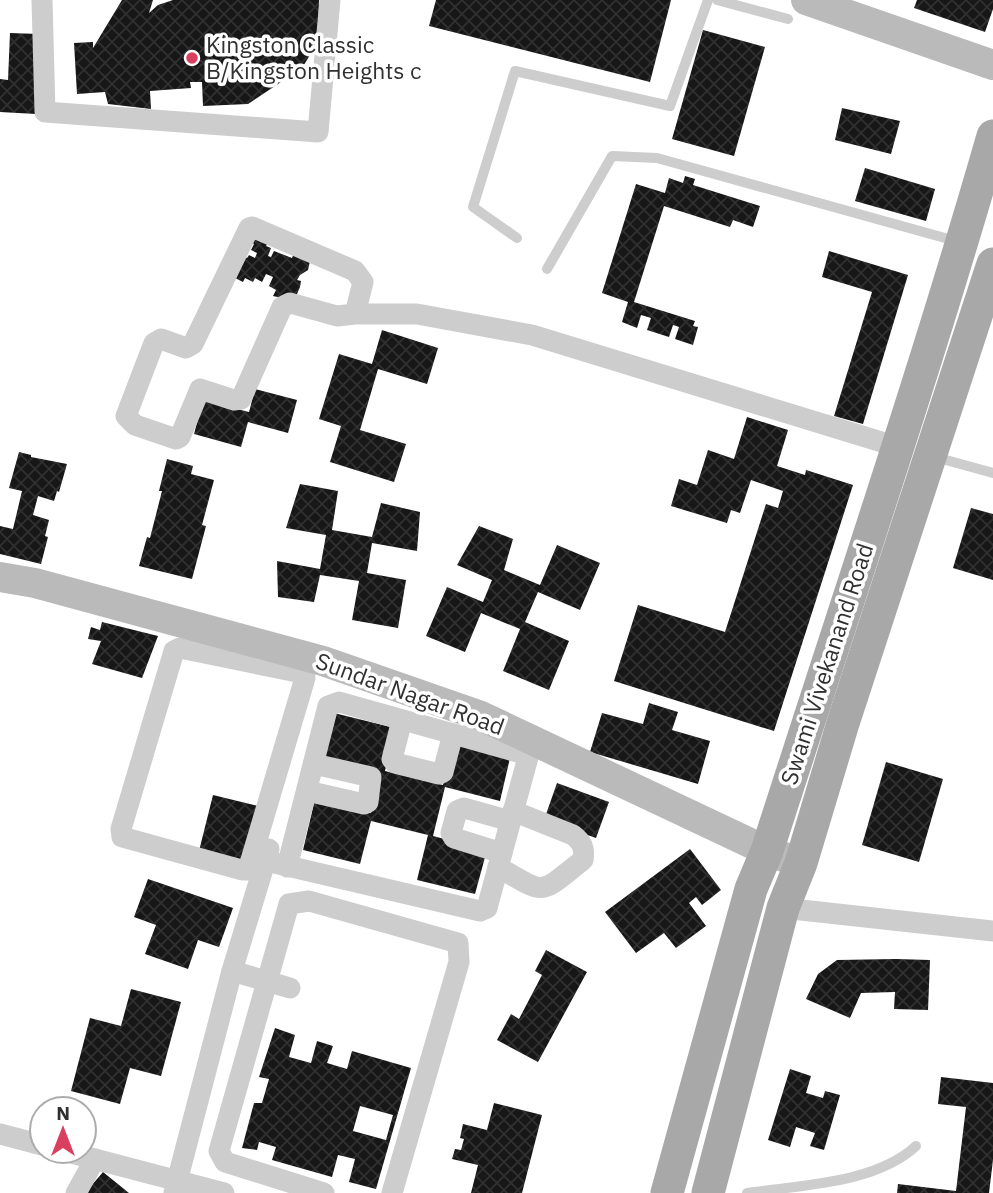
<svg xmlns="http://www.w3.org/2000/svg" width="993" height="1193" viewBox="0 0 993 1193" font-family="'IBM Plex Sans',sans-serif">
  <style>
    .building { fill: url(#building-cross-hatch); fill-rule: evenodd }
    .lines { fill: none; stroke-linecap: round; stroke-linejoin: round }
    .lane { stroke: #cdcdcd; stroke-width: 10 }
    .street { stroke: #cdcdcd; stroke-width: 21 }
    .secondary { stroke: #bababa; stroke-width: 30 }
    .primary { stroke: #a8a8a8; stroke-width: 33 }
    .poi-dot { fill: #d9405f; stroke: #fff; stroke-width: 2.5 }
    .labels { text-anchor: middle; stroke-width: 7; stroke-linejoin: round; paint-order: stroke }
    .poi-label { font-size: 23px; fill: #303030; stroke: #fff; text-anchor: start }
    .street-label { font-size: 23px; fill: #303030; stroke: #fff }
  </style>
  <defs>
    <pattern id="building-cross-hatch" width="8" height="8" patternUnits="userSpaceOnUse" patternTransform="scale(1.75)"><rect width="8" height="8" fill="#171717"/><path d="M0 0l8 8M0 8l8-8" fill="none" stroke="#303030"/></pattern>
  </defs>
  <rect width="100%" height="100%" fill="#fff"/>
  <!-- building -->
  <g class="building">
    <path d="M122 0H153L149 13 158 5 173 0H319L318 42 302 68 248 104 203 106 202 82H190L191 88 150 91 151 109 108 104 105 92 77 94 74 43 93 42V48Z"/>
    <path d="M436 0H671L650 82 429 26Z"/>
    <path d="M917 0H993V9L985 32 914 8Z"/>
    <path d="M703 30 765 47 734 156 672 139Z"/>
    <path d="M10 33 39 34 36 114 0 112V79L8 80Z"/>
    <path d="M842 108 900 121 891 154 835 140Z"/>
    <path d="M865 168 935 189 926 221 855 201Z"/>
    <path d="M685 176 695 179 693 185 760 206 753 227 733 220 730 227 664 206 634 302 695 321 693 326 698 327 693 345 675 339 679 327 673 325 669 337 647 330 651 318 641 315 637 328 622 322 628 302 602 293 636 184 665 193 669 178 683 183Z"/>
    <path d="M251 229 269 241 266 246 271 248 268 256 271 257 274 251 292 258 294 253 311 257 308 270 300 275 297 280 301 281 300 287 294 301 273 296 276 290 269 286 273 277 266 274 262 282 255 278 253 282 245 278 243 282 229 275 243 256 247 258 249 255 255 258 257 253 251 250 254 244 251 242Z"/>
    <path d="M829 251 908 275 863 424 834 416 872 292 822 277Z"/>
    <path d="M382 330 438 348 427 384 378 369 360 430 406 444 394 482 330 462 341 426 319 419 339 354 372 364Z"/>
    <path d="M255 389 297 400 288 433 248 422 241 447 194 434 203 400 249 412Z"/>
    <path d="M747 417 788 430 777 466 805 475 806 470 853 485 774 731 614 681 638 605 725 632 766 504 778 508 783 491 751 480 740 513 731 510 727 523 671 506 679 479 697 485 708 450 734 459Z"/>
    <path d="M19 452 31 455V457L67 464 59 492 57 491 54 501 38 496 33 515 49 520 45 536 48 537 41 564 0 554V526L13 529 22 491 9 488Z"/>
    <path d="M167 459 193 466 191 474 214 480 202 525 206 526 192 579 139 566 147 537 150 538 162 491H159Z"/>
    <path d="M300 484 338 491 332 530 372 537 381 503 420 512 417 551 372 543 367 573 406 580 398 628 352 620 359 581 320 575 314 602 278 597 277 561 320 569 326 535 286 528Z"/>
    <path d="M971 508 993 514V580L953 568Z"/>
    <path d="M479 526 513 539 504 570 540 585 557 545 600 563 580 610 538 592 525 622 569 641 549 690 503 671 520 629 481 613 465 652 426 636 447 587 483 602 492 580 457 565Z"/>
    <path d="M102 622 158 636 142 678 92 664 101 641 88 639 91 627 100 630Z"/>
    <path d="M649 703 678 712 672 730 710 741 698 784 590 752 602 713 643 724Z"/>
    <path d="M334 713 395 728 385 771 443 785 453 744 510 758 500 801 445 787 433 836 487 850 475 894 417 880 428 835 371 821 360 864 303 850 315 799 371 813 381 775 322 761Z"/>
    <path d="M886 762 943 779 919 862 862 845Z"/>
    <path d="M557 783 609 802 596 838 544 820Z"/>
    <path d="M213 795 258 806 243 867 198 855Z"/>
    <path d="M690 849 721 890 702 905 696 897 689 903 706 926 676 948 664 933 636 953 605 912Z"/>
    <path d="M148 879 233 908 219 947 198 940 188 969 145 954 156 925 134 917Z"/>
    <path d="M546 950 587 972 538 1062 497 1040 511 1014 519 1019 542 975 535 971Z"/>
    <path d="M896 959 930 960 928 1010 894 1009 895 992 861 993 850 1018 806 999 818 974 837 960Z"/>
    <path d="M131 989 181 1002 161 1076 130 1068 120 1104 71 1091 90 1018 121 1026Z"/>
    <path d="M275 1028 295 1035 289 1057 311 1063 317 1041 333 1046 327 1063 347 1069 352 1051 411 1068 376 1189 349 1182 355 1159 338 1155 332 1177 272 1160 276 1147 259 1142 257 1150 242 1148 254 1103H262L269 1079 259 1077ZM360 1106 393 1115 386 1140 353 1131Z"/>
    <path d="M790 1069 811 1076 806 1093 823 1098 825 1091 840 1095 824 1150 810 1146 815 1133 796 1127 790 1147 768 1140Z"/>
    <path d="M941 1077 993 1083V1160L989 1193H897L898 1184 956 1191 966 1107 938 1104Z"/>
    <path d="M494 1103 542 1115 522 1193H471L478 1165 452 1159 455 1149 461 1150 464 1139 460 1138 463 1124 487 1130Z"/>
    <path d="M103 1172 129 1193H85Z"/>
  </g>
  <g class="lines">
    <!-- lane -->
    <g class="lane">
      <path d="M717 0 788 19"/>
      <path d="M517 238 473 207 515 71 670 106 708 0"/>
      <path d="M547 269 612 156 657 158 945 238 956 243"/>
      <path d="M935 457 993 473"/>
      <path d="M747 1193C800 1185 875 1184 916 1146"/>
    </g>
    <!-- street -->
    <g class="street">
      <path d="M42 0 45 112 318 132 330 0"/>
      <path d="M355 314 363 282 355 271 252 227 249 228 193 344 186 348 161 339 154 343 126 416 135 425 176 439 180 437 200 389 234 400 241 399 282 307 290 303 337 316 355 314H417L532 335 898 447"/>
      <path d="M180 648 302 673 305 678 248 870H242L122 837 121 829 174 651Z"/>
      <path d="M402 720 392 759 395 763 439 774 443 772 453 734"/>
      <path d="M307 791 364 804 368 802 371 777 314 764"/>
      <path d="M502 853 454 838 451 833 457 811 464 808 510 821"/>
      <path d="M266 861 480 911 487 908 533 739"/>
      <path d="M287 867 328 706 339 702 528 755"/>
      <path d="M498 867C548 896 538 895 583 860 585 848 582 842 573 835L513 811"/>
      <path d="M783 908 993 931"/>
      <path d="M232 971 290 988"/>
      <path d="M0 1134 42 1145"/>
      <path d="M64 1151 224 1193"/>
      <path d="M76 1193 95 1159"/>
      <path d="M174 1193 232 971 269 849"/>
      <path d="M324 1193 225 1162 219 1151 289 904 309 901 458 943 459 962 392 1193"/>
    </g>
    <!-- secondary -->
    <g class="secondary">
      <path d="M806 0 993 65"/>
      <path d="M0 577 35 583 323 661 481 716 767 851 801 863"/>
    </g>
    <!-- primary -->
    <g class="primary">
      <path d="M667 1193 751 889 767 851C843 613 924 376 993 136"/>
      <path d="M708 1193 783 908 801 863 843 723 993 264"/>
    </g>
  </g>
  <!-- markers -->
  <circle class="poi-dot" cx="192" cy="58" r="7"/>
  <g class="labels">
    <!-- poi labels -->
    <g class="poi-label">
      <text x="206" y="53">Kingston Classic<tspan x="206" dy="26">B/Kingston Heights c</tspan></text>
    </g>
    <!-- street labels -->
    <g class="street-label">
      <text transform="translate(827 664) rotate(-72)" y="8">Swami Vivekanand Road</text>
      <text transform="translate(410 694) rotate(20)" y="8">Sundar Nagar Road</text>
    </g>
  </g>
  <!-- north arrow -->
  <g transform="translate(63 1130)"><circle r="33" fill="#ffffff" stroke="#acacac" stroke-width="2"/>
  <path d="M0-5L12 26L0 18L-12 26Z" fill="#d9405f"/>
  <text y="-10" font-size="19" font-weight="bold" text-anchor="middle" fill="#303030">N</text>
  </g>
</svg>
